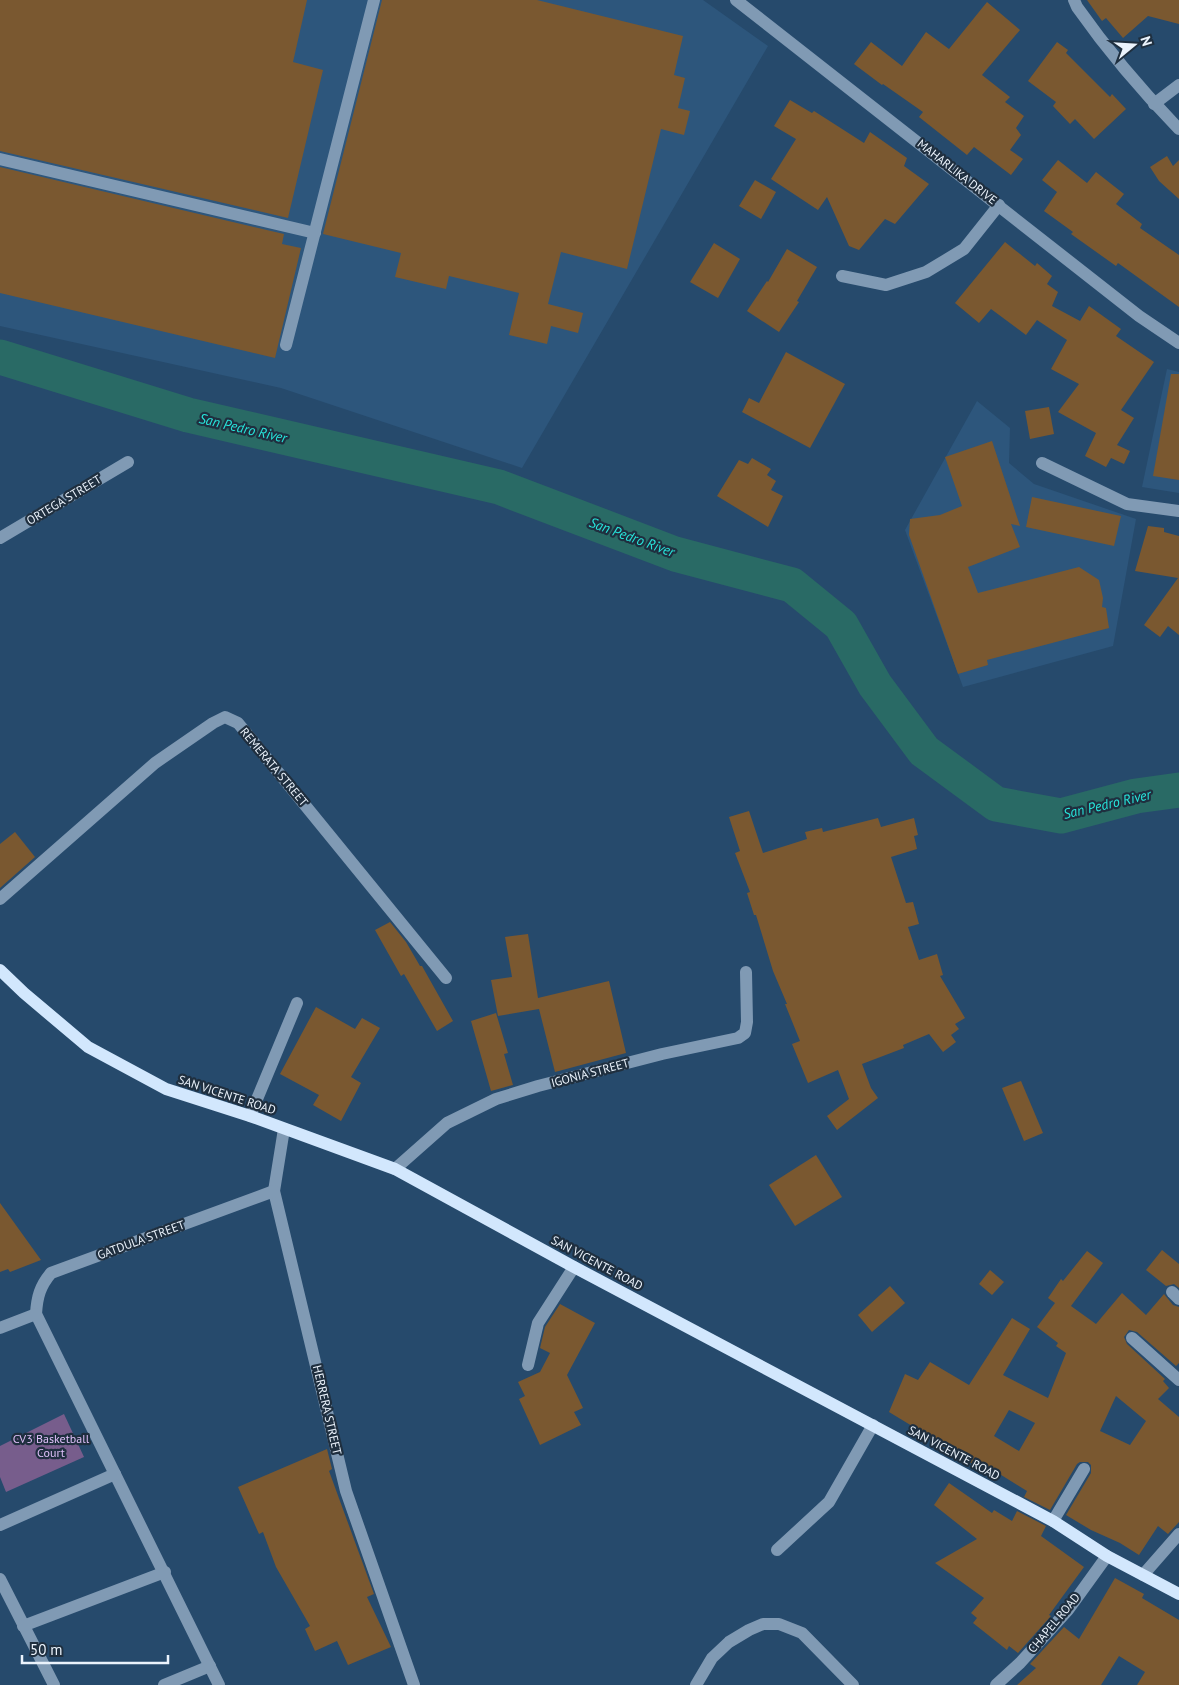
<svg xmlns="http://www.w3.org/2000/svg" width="1179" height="1685" viewBox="0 0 1179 1685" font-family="'PT Sans',sans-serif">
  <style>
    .built { fill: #2d567c }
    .green { fill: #775d8c }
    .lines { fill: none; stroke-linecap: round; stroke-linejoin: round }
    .river { stroke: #296a65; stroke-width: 35 }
    .building { fill: #7a5830; fill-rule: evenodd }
    .minor { stroke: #809ab4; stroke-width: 12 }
    .major { stroke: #d2e7fd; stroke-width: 12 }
    .labels { text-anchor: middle; stroke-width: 4.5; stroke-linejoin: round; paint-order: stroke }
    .street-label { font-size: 12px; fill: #ebf3fc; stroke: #1f2f3f }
    .park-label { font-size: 12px; fill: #dfc0f9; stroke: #1f2f3f }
    .water-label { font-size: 14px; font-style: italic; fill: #27e5db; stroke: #1f2f3f }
  </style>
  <rect width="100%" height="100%" fill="#264a6c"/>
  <!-- built -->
  <g class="built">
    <path d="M0 0H703L768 46 522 468 281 388 0 326Z"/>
    <path d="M1167 369 1179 372V493L1142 487Z"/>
    <path d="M977 401 1010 428 1009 463 1034 484 1136 519 1113 646 963 687 905 530Z"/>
  </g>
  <!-- green -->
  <path class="green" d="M64 1414 84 1457 6 1492 0 1477V1446Z"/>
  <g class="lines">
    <!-- river -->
    <path class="river" d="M0 357 188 415 499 487 675 554 792 585 841 625 875 685 924 751 996 804 1061 816 1136 796 1179 790"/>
  </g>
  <!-- building -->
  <g class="building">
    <path d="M0 0H307L293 62 323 70 288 218 0 151Z"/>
    <path d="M382 0H537L683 36 674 75 685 78 678 108 690 111 684 135 661 129 627 269 561 252 548 304 583 313 578 333 551 326 547 344 509 335 519 293 449 276 446 289 395 277 401 253 323 234Z"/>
    <path d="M1087 0H1179V24L1148 16 1123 38 1106 18 1102 21Z"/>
    <path d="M987 2 1020 30 982 75 1010 97 1005 102 1024 116 1016 128 1021 135 1010 150 1023 159 1011 175 974 147 967 155 919 117 923 112 883 84 882 85 854 64 871 42 902 66 926 32 949 49Z"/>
    <path d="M1057 42 1068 50 1066 53 1110 97 1112 94 1126 109 1094 139 1075 119 1070 124 1053 106 1056 102 1028 81Z"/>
    <path d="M790 100 812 113 814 111 864 143 870 132 907 158 904 166 929 184 895 224 885 219 859 250 849 246 827 197 818 210 771 179 796 139 774 126Z"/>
    <path d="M1167 156 1173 166 1179 160V199L1159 181 1150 167Z"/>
    <path d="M1058 160 1087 183 1096 172 1124 194 1116 204 1142 224 1140 228 1179 255V307L1118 263 1116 266 1071 234 1073 232 1044 211 1057 192 1042 180Z"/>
    <path d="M0 167 284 234 282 244 301 248 275 358 0 293Z"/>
    <path d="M755 180 776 192 761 219 739 206Z"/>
    <path d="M1005 242 1035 266 1037 263 1052 276 1047 284 1058 292 1052 306 1080 321 1089 306 1121 329 1116 336 1154 362 1121 410 1134 418 1117 445 1130 451 1124 464 1111 458 1106 467 1085 456 1096 433 1058 412 1079 384 1051 369 1067 340 1037 320 1026 335 991 309 979 323 955 303Z"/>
    <path d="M714 243 740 259 718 298 690 282Z"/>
    <path d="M787 249 817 267 797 301 799 302 779 332 747 311 767 281 768 282Z"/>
    <path d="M786 352 845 384 810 448 742 412 749 398 759 403Z"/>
    <path d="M1171 374H1179V480L1153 476Z"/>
    <path d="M1049 407 1054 434 1030 439 1025 411Z"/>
    <path d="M992 441 1020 526 1011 524 1020 547 968 567 978 593 1079 567 1099 580 1103 598 1102 607 1106 608 1109 628 987 660 988 665 958 674 909 535 910 519 940 515 962 506 945 457Z"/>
    <path d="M752 458 771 469 767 475 776 481 771 490 783 496 768 527 717 496 739 460 748 464Z"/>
    <path d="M1032 497 1121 516 1114 546 1026 527Z"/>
    <path d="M1148 526 1164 528V532L1179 536V635L1168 626 1160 637 1144 625 1178 578 1135 571Z"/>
    <path d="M749 811 763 853 807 839 805 832 822 828 823 832 878 818 881 827 914 818 918 835 914 836 917 849 891 857 906 903 913 902 919 924 908 927 919 960 937 954 943 975 940 976 965 1018 955 1024 959 1029 951 1035 956 1042 943 1052 929 1034 903 1045 904 1048 862 1064 871 1088 878 1098 837 1130 827 1116 849 1099 838 1070 808 1083 792 1044 800 1041 785 1004H787L773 971 756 915H754L747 893 750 892 735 853 740 851 729 817Z"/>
    <path d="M15 832 35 857 0 888V844Z"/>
    <path d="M390 922 406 942 420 966H422L453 1021 437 1031 404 974 401 976 375 930Z"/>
    <path d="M528 934 538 998 609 981 626 1053 555 1072 539 1009 498 1016 491 980 512 977 505 937Z"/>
    <path d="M316 1007 355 1029 362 1018 380 1028 351 1077 361 1083 341 1121 313 1105 319 1095 280 1074Z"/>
    <path d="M496 1013 508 1053 504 1054 513 1085 491 1091 471 1021Z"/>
    <path d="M1021 1081 1043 1133 1024 1141 1002 1088Z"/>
    <path d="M816 1155 842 1197 795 1226 769 1185Z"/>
    <path d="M0 1203 41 1260 10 1272 8 1269 0 1272Z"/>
    <path d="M1162 1250 1179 1264V1288L1174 1284 1166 1286 1146 1270Z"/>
    <path d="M1087 1251 1103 1263 1071 1306 1096 1324 1122 1293 1146 1315 1164 1294 1173 1305 1179 1307V1363L1176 1366 1137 1332 1129 1330 1124 1337 1127 1344 1165 1379 1163 1381 1169 1388 1158 1399 1179 1417V1522L1168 1534 1158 1526 1139 1555 1120 1543 1091 1530 1066 1515 1091 1473V1465L1088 1462H1080L1077 1464 1050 1510 1024 1497 1027 1491 990 1468 988 1472 975 1464 974 1465 928 1437 929 1435 917 1429 889 1412 905 1374 918 1380 930 1362 969 1385 1012 1318 1030 1329 1003 1375 1048 1398 1066 1353 1056 1346 1058 1343 1037 1327 1055 1303 1048 1298 1061 1279 1063 1281ZM1116 1396 1146 1421 1130 1445 1100 1431ZM1009 1410 1035 1423 1019 1451 994 1436Z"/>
    <path d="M990 1270 1004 1282 992 1295 979 1284Z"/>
    <path d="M890 1286 905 1303 872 1332 858 1315Z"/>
    <path d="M560 1304 595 1323 567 1375 583 1408 574 1412 581 1425 540 1445 519 1399 525 1396 518 1382 540 1372 550 1353 540 1348 545 1327Z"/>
    <path d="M327 1449 332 1469 329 1471 374 1594 367 1597 391 1647 348 1665 337 1641 315 1651 305 1629 310 1626 276 1567 263 1532 259 1534 238 1487Z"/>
    <path d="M949 1483 992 1513 994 1510 1012 1521 1017 1511 1046 1526 1041 1536 1084 1567 1049 1615 1051 1616 1018 1653 1009 1646 1007 1650 973 1623 977 1618 971 1613 984 1598 935 1563 977 1539 934 1505Z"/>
    <path d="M1115 1578 1144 1594 1142 1598 1179 1620V1685H1137L1145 1672 1119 1656 1101 1685H1017L1036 1668 1030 1664 1064 1627 1079 1639Z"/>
  </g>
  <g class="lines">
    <!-- minor -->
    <g class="minor">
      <path d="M736 0 1139 316 1179 343"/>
      <path d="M1074 0 1077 7C1108 51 1142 91 1179 129"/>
      <path d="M1154 104 1179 85"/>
      <path d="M0 159 315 233"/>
      <path d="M842 276 886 285 926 272 964 249 999 205"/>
      <path d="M286 345 374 0"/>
      <path d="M1042 463 1127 504 1179 511"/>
      <path d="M0 538 128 462"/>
      <path d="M0 899 155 763 213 723 225 717 238 723 446 978"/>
      <path d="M250 1116 297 1003"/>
      <path d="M284 1129 274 1191 346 1491 414 1685"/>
      <path d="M395 1169 447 1123 496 1099 538 1086 662 1054 738 1038 745 1033 747 1022 746 972"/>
      <path d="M1172 1292 1179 1299"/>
      <path d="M36 1314C37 1297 40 1286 51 1273L274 1191"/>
      <path d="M0 1328 36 1314 219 1685"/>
      <path d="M1132 1338 1179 1380"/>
      <path d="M528 1365 538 1323 574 1267"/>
      <path d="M1053 1521 1084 1469"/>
      <path d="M0 1525 115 1474"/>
      <path d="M777 1550 829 1502 873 1425"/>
      <path d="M1143 1575 1179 1534"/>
      <path d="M0 1579 54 1685"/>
      <path d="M23 1626 165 1572"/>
      <path d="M164 1685 210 1666"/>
      <path d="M696 1685 712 1658 729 1642 749 1630 763 1624H779L802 1633 853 1685"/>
      <path d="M996 1685 1020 1663 1068 1610 1107 1556"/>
    </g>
    <!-- major -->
    <path class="major" d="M0 970 24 993 88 1047 166 1089 250 1116 395 1169 574 1267 1053 1521 1107 1556 1179 1594"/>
  </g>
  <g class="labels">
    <!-- street labels -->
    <g class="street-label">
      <text transform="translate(957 172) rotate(38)" y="4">MAHARLIKA DRIVE</text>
      <text transform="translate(64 500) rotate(-31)" y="4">ORTEGA STREET</text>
      <text transform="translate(274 767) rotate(50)" y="4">REMERATA STREET</text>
      <text transform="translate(590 1073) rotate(-15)" y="4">IGONIA STREET</text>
      <text transform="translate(227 1095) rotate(18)" y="4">SAN VICENTE ROAD</text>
      <text transform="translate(141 1240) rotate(-20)" y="4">GATDULA STREET</text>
      <text transform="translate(597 1263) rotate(28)" y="4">SAN VICENTE ROAD</text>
      <text transform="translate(327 1410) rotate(77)" y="4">HERRERA STREET</text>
      <text transform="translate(954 1453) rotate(28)" y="4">SAN VICENTE ROAD</text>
      <text transform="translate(1054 1623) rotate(-50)" y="4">CHAPEL ROAD</text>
    </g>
    <!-- park labels -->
    <g class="park-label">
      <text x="51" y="1443">CV3 Basketball<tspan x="51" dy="14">Court</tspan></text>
    </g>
    <!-- water labels -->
    <g class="water-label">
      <text transform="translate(243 428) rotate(13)" y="5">San Pedro River</text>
      <text transform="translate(632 537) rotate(20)" y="5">San Pedro River</text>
      <text transform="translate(1107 804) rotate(-13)" y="5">San Pedro River</text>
    </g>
  </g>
  <!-- north arrow -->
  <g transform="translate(1134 45) rotate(72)" stroke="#1f2f3f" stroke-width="4" paint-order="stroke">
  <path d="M0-4L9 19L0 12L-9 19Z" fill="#ebf3fc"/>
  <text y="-8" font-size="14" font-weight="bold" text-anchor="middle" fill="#ebf3fc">N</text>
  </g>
  <!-- scale -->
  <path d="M22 1655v8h146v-8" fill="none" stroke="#ebf3fc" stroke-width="2.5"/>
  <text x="30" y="1655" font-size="15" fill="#ebf3fc" stroke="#1f2f3f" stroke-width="4" paint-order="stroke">50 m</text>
</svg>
